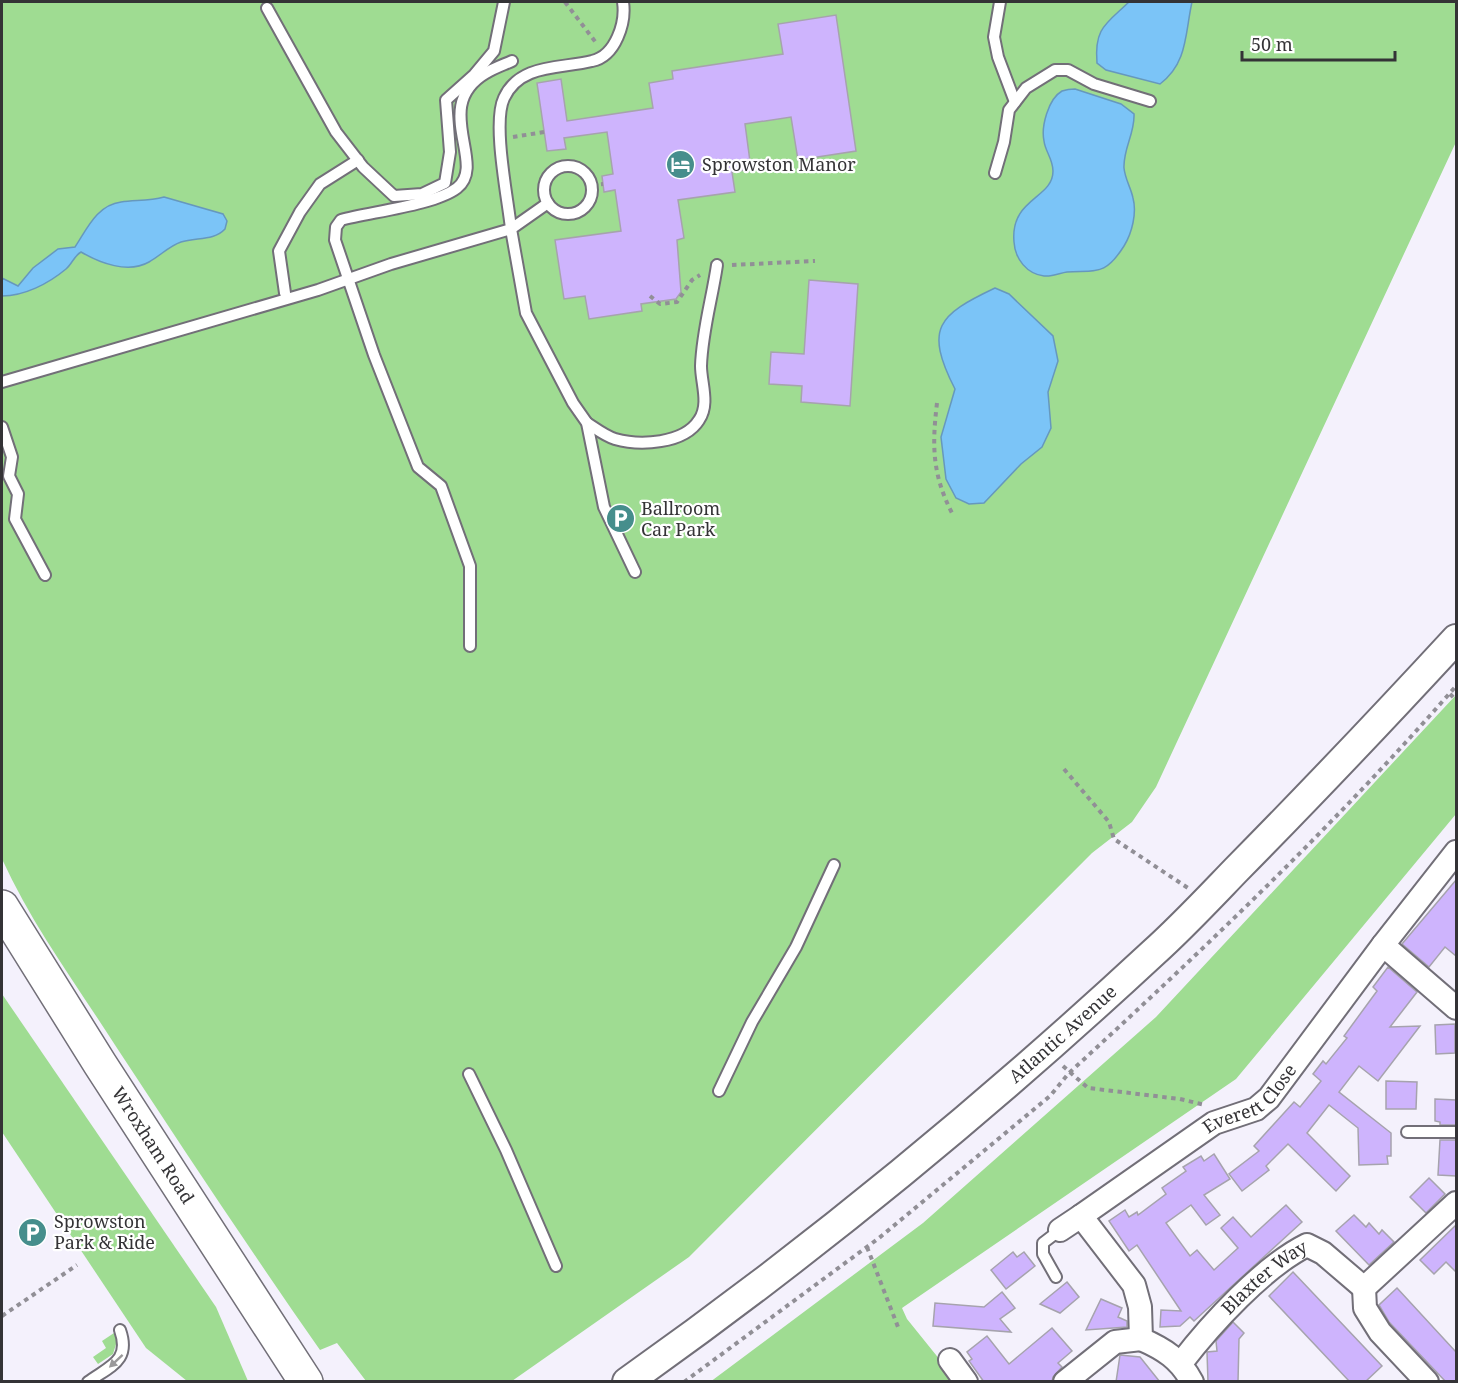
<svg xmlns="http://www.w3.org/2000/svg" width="1458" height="1383" viewBox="0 0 1458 1383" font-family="'Noto Serif',serif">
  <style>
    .green { fill: #9fdc92 }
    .water { fill: #7bc4f7; stroke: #6698bd; stroke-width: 1.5 }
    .building { fill: #ceb4fd; stroke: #a6a3ad; stroke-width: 1.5 }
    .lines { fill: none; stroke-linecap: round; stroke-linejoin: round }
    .service-casing { stroke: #726f78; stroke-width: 14 }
    .minor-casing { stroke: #726f78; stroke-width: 26 }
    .tertiary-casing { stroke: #726f78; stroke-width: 32 }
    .primary-casing { stroke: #726f78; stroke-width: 36 }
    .path { stroke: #918f96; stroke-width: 4; stroke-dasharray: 4.5 4.5; stroke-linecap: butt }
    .service { stroke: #fff; stroke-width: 10 }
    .minor { stroke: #fff; stroke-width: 22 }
    .tertiary { stroke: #fff; stroke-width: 28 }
    .primary { stroke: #fff; stroke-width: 33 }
    .oneway { fill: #9a999a }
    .labels { text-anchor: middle; stroke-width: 4.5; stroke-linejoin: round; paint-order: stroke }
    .poi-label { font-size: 18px; fill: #343336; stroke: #fff; text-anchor: start }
    .street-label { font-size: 18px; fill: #343336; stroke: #fff }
  </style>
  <rect width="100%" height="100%" fill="#f4f1fc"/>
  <!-- green -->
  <g class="green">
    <path d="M2 2H1456V142L1156 787 1132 822 1092 853 689 1257 512 1381H366L337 1343 320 1350C250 1250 182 1147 115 1045 76 984 32 925 2 859Z"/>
    <path d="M1456 695V814L1236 1079 902 1308 907 1319 957 1381 710 1382 923 1223 1156 1017Z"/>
    <path d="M2 994 216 1307 248 1381H187L146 1348 2 1132Z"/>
    <path d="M114 1333 117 1341 113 1354 98 1364 93 1357 106 1348 102 1341Z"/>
  </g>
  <!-- water -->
  <g class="water">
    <path d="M1129 2H1192C1185 33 1188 63 1160 84L1106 70 1097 63C1094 28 1106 24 1129 2Z"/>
    <path d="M1075 89 1121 104 1134 114C1135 133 1123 149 1124 168 1125 179 1131 188 1133 198 1137 213 1132 233 1124 246 1105 276 1097 270 1067 272 1060 273 1052 277 1044 276 1027 274 1015 259 1014 242 1010 198 1053 199 1053 171 1053 159 1045 151 1044 141 1041 127 1048 99 1062 91 1065 90 1071 89 1075 89Z"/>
    <path d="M164 197 223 214 227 221 225 229C214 241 196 237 181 242 169 246 160 256 149 262 128 274 100 263 81 252 74 256 72 264 66 269 48 284 24 296 2 296V278L18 286 33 268 58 249 75 247C87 229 97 205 121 202 136 200 149 201 164 197Z"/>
    <path d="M995 288 1009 294 1053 336 1058 361 1048 392 1051 428 1042 447 1021 464 984 503 969 504 956 498 946 479 941 437 955 389C924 328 938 315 995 288Z"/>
  </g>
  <!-- building -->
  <g class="building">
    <path d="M836 15 856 151 798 160 791 117 745 124 751 169 732 172 735 192 678 200 684 238 677 240 681 292 676 299 641 304 642 311 589 319 585 296 564 299 555 240 621 231 615 190 604 192 602 176 613 174 607 132 564 138 566 149 547 151 537 83 561 79 567 121 653 108 649 83 673 79 672 71 783 54 778 24Z"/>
    <path d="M809 280 858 284 850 406 801 402 802 386 769 384 771 352 804 354Z"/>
    <path d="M1456 880V956L1445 947 1429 967 1402 944Z"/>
    <path d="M1388 967 1417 992 1390 1027 1420 1026 1378 1081 1359 1066 1339 1092 1391 1133V1156H1387L1388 1164 1359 1165 1358 1128 1329 1105 1307 1133 1350 1176 1336 1191 1288 1144 1266 1166 1269 1170 1242 1191 1229 1174 1259 1151 1254 1146 1294 1102 1300 1107 1321 1081 1313 1074 1323 1061 1326 1064 1347 1038 1344 1036 1377 991 1373 987Z"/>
    <path d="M1455 1024V1053L1436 1054 1435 1025Z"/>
    <path d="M1386 1081 1417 1082 1416 1109H1386Z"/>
    <path d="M1435 1099 1456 1100V1125H1440V1122L1435 1121Z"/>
    <path d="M1456 1140V1176L1438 1175 1440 1140Z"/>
    <path d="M1214 1154 1230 1179 1204 1195 1220 1215 1206 1225 1191 1205 1166 1223 1190 1256 1197 1250 1214 1270 1238 1248 1221 1228 1233 1217 1251 1237 1286 1205 1302 1222 1194 1321 1190 1317 1180 1326 1160 1327 1161 1310 1181 1311 1137 1245 1129 1251 1109 1221 1125 1210 1129 1217 1137 1212 1138 1215 1166 1194 1162 1188 1186 1171 1183 1167 1201 1156 1204 1161Z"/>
    <path d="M1429 1178 1445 1194 1426 1213 1410 1197Z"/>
    <path d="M1354 1215 1366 1227 1369 1223 1379 1234 1382 1230 1394 1242 1369 1265 1336 1231Z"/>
    <path d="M1456 1225V1272L1446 1262 1434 1274 1420 1260Z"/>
    <path d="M1013 1252 1017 1257 1024 1252 1035 1266 1006 1289 991 1270Z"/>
    <path d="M1293 1272 1382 1366 1365 1382H1350L1269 1296Z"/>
    <path d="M1067 1282 1079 1297 1060 1313 1040 1304Z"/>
    <path d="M1397 1288 1456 1352V1382H1446L1389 1322 1379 1305Z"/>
    <path d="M1002 1292 1015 1308 1000 1319 1011 1332 933 1326 935 1303 984 1307Z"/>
    <path d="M1101 1299 1122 1308 1118 1317 1127 1321V1327L1086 1330Z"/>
    <path d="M1233 1322 1244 1333 1239 1339 1238 1382H1208L1207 1352 1217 1351 1216 1341Z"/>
    <path d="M1052 1328 1072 1351 1058 1363 1062 1367 1053 1377 1052 1382H984L969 1361 972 1359 967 1352 987 1336 1009 1364Z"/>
    <path d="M1120 1355 1140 1357 1160 1382H1116Z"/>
  </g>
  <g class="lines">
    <defs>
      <g id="service">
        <path d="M1000 2 994 37 998 57 1015 102"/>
        <path d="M267 8 336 132 363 167 394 196 422 194 445 183 450 152 446 100 474 75 494 51 504 2"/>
        <circle cx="568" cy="190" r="24"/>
        <path d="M995 173 1004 142 1009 110 1026 88 1055 70H1068L1094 84 1150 101"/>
        <path d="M548 203 511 229 526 313 573 403 587 423 604 507 635 572"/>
        <path d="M285 293 279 251 300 212 320 184 358 160"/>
        <path d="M2 382 318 290 391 264 511 229C508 199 492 123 504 98 520 63 561 69 592 61 616 56 626 22 623 2"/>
        <path d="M587 423C595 428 605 436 615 439 640 446 684 444 699 420 710 404 701 383 701 366 702 332 712 299 717 265"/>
        <path d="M2 427 12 457 9 476 18 494 15 519 45 575"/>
        <path d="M470 646V566L441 486 418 467 374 355 335 240 336 227 341 220C370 212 435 205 457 188 488 164 430 106 486 73 494 68 503 65 512 61"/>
        <path d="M469 1074 506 1150 556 1266"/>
        <path d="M719 1091 752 1022 796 947 834 865"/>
        <path d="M1407 1132H1456"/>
        <path d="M1056 1277 1043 1254V1243L1060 1230"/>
        <path d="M88 1382C110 1366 131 1361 120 1330"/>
      </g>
      <g id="minor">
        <path d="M1383 945 1456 1008"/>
        <path id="s1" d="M1081 1216 1214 1123 1256 1109 1269 1098 1383 945 1456 852"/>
        <path d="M1060 1230 1081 1216 1134 1285 1140 1307 1141 1339C1164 1349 1180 1359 1192 1382"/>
        <path d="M1364 1288 1456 1203"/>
        <path d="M1364 1288 1365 1308 1380 1332 1427 1382"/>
        <path d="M950 1360 966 1382"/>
        <path id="s2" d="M1181 1363C1211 1324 1263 1267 1307 1245L1323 1253 1364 1288"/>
        <path d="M1065 1382 1115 1342 1141 1339"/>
      </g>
      <g id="tertiary">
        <path id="s3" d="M627 1382C812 1251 987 1107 1153 953 1182 927 1209 898 1236 870 1311 794 1384 717 1456 639"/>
      </g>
      <g id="primary">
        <path id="s4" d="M2 907 100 1064 306 1382"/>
      </g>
    </defs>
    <!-- service casing -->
    <use href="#service" class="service-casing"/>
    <!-- minor casing -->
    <use href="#minor" class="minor-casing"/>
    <!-- tertiary casing -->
    <use href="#tertiary" class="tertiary-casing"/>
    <!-- primary casing -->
    <use href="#primary" class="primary-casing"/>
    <!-- path -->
    <g class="path">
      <path d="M565 2 597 44"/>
      <path d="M513 137 544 132"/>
      <path d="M592 185 603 184"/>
      <path d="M732 265 815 261"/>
      <path d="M650 296 660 304 677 302 692 280 700 275"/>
      <path d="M937 403C932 445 932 474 952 513"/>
      <path d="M1450 694 1456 700"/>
      <path d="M1064 769 1109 822 1114 839 1188 888"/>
      <path d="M1063 1066 1088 1088 1180 1099 1205 1105"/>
      <path d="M867 1247 898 1327"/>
      <path d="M2 1316 77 1265"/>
      <path d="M684 1382 879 1238 1050 1096 1069 1073C1204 949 1336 824 1456 686"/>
    </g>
    <!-- service -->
    <use href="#service" class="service"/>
    <!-- minor -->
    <use href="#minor" class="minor"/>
    <!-- tertiary -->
    <use href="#tertiary" class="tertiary"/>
    <!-- primary -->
    <use href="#primary" class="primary"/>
  </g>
  <!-- one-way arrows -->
  <defs><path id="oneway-solid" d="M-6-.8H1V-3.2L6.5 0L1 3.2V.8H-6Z" transform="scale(1.5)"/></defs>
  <use class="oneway" href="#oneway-solid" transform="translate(116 1361) rotate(137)"/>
  <!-- icons -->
  <defs>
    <symbol id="hotel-disc" viewBox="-11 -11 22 22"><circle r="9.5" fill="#468e8c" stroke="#fff"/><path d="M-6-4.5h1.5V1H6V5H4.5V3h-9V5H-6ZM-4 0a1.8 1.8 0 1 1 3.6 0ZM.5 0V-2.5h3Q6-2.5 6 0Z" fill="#fff"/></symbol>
    <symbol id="parking-disc" viewBox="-11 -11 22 22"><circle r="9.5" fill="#468e8c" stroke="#fff"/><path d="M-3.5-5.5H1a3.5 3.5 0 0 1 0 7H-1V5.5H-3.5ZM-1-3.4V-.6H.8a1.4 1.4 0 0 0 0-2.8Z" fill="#fff"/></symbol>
  </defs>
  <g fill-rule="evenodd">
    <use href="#hotel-disc" x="664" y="148" width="33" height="33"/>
    <use href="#parking-disc" x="604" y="502" width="33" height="33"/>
    <use href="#parking-disc" x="16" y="1216" width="33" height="33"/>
  </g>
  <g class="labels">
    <!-- poi labels -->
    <g class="poi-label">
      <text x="702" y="171">Sprowston Manor</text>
      <text x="641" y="515">Ballroom<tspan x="641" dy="21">Car Park</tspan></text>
      <text x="54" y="1228">Sprowston<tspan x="54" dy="21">Park &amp; Ride</tspan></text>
    </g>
    <!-- street labels -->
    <g class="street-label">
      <text dy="6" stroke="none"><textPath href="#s3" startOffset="558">Atlantic Avenue</textPath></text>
      <text dy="6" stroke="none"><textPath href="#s1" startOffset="207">Everett Close</textPath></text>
      <text dy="6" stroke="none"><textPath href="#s4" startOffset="282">Wroxham Road</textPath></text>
      <text dy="6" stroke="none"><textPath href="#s2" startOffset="120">Blaxter Way</textPath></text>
    </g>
  </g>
  <!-- border -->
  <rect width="1458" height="1383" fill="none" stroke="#343336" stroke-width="6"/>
  <!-- scale -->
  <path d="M1242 51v9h153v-9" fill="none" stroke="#343336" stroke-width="3"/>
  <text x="1251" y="51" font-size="18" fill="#343336" stroke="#ffffff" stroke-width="4.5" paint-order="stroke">50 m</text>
</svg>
